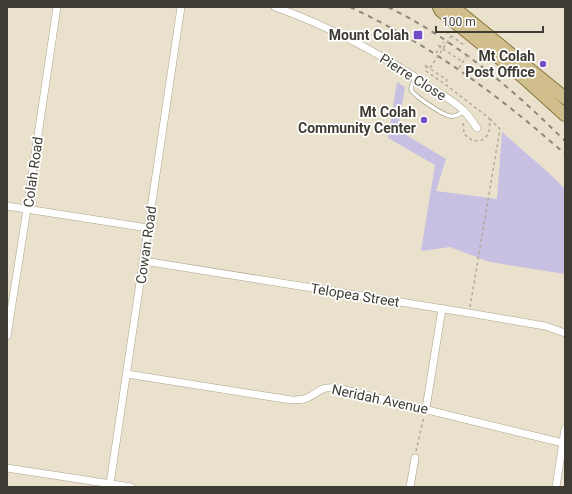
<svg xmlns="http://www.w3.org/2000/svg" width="572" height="494" viewBox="0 0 572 494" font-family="Roboto,sans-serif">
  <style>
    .green { fill: #c7c0e3 }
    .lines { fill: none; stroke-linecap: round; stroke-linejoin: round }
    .lane-casing { stroke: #aca48f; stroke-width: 5 }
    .street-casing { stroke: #aca48f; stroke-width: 8 }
    .primary-casing { stroke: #89743a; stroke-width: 14 }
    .path { stroke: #b1aa99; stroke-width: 1.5; stroke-dasharray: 3 3; stroke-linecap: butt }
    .lane { stroke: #fff; stroke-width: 3.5 }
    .street { stroke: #fff; stroke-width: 7 }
    .primary { stroke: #d0be8c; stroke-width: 12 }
    .rail { stroke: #8e887a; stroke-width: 2; stroke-dasharray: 5 5; stroke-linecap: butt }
    .path-bridge { stroke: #b1aa99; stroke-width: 1.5; stroke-dasharray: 3 3; stroke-linecap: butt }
    .poi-dot { fill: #744cc5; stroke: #fff; stroke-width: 1.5 }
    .labels { text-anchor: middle; stroke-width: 3.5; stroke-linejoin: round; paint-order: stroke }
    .poi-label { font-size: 14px; font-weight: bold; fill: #3e3b32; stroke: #fff; text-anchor: end }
    .street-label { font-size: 14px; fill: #3e3b32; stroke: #fff }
  </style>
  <rect width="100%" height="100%" fill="#eae1cc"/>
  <!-- green -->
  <path class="green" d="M397 82 405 87 398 130 446 159 436 191 497 199 502 132 550 174 565 189V274L490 262 450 247 421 251 435 165 388 138Z"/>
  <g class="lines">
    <defs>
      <path id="lane" d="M416 78C414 81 411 85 411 89 412 95 443 115 450 116 455 117 460 114 464 111"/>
      <g id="street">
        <path d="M275 7C329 26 381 54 429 86 441 94 454 101 464 111 469 116 473 122 477 128"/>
        <path d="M7 206 148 228"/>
        <path d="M144 261 469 313 545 326 565 333"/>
        <path d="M7 336 27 209 57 7"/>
        <path d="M127 374 291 400C296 400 302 400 307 398 321 392 319 386 337 388L563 443"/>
        <path d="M426 408 442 309"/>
        <path d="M7 468 131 487"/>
        <path d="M110 484 181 7"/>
        <path d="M410 487 415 458"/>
        <path d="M556 487 565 429"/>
      </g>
      <g id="primary">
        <path d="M439 7 441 11 523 77 565 115"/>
        <path d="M453 7 565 98"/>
      </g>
    </defs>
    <!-- lane casing -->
    <use href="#lane" class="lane-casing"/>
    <!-- street casing -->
    <use href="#street" class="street-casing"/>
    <!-- primary casing -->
    <use href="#primary" class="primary-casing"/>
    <!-- path -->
    <g class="path">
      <path d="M446 32 464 45 465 43"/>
      <path d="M443 49 463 62"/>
      <path d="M436 53 444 42"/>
      <path d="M425 65 426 67V71L442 82 489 118C490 127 491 134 482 140L473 141 464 134 463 121"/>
      <path d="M426 66 447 80 445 84"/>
      <path d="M459 68 466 57"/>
      <path d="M470 307 500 129 489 118"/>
      <path d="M416 451 424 416"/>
    </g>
    <!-- lane -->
    <use href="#lane" class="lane"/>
    <!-- street -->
    <use href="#street" class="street"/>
    <!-- primary -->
    <use href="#primary" class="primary"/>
    <!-- rail -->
    <g class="rail">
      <path d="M350 7C429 44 500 96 565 154"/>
      <path d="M388 7C455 40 513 89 565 141"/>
    </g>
    <!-- path-bridge -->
    <g class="path-bridge">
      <path d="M438 45 443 49"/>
      <path d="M430 68 452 35"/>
    </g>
  </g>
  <!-- markers -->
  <g class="poi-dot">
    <rect x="413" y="30" width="10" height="10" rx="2"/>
    <circle cx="543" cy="64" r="4"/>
    <circle cx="424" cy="120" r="4"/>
  </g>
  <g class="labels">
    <!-- poi labels -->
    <g class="poi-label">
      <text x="409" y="40">Mount Colah</text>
      <text x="535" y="61">Mt Colah<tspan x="535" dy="16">Post Office</tspan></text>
      <text x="416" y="117">Mt Colah<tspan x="416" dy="16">Community Center</tspan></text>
    </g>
    <!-- street labels -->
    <g class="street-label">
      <text transform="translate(413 77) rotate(32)" y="5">Pierre Close</text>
      <text transform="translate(33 172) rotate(-82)" y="5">Colah Road</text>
      <text transform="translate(146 245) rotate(-82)" y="5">Cowan Road</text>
      <text transform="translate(355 295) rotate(9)" y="5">Telopea Street</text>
      <text transform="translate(380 399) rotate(12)" y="5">Neridah Avenue</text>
    </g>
  </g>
  <!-- border -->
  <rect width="572" height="494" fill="none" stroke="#3e3b32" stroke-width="16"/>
  <!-- scale -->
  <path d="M436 26v6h107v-6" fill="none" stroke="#3e3b32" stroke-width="2"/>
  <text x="442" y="26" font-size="12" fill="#3e3b32" stroke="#ffffff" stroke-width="3" paint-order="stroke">100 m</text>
</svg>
